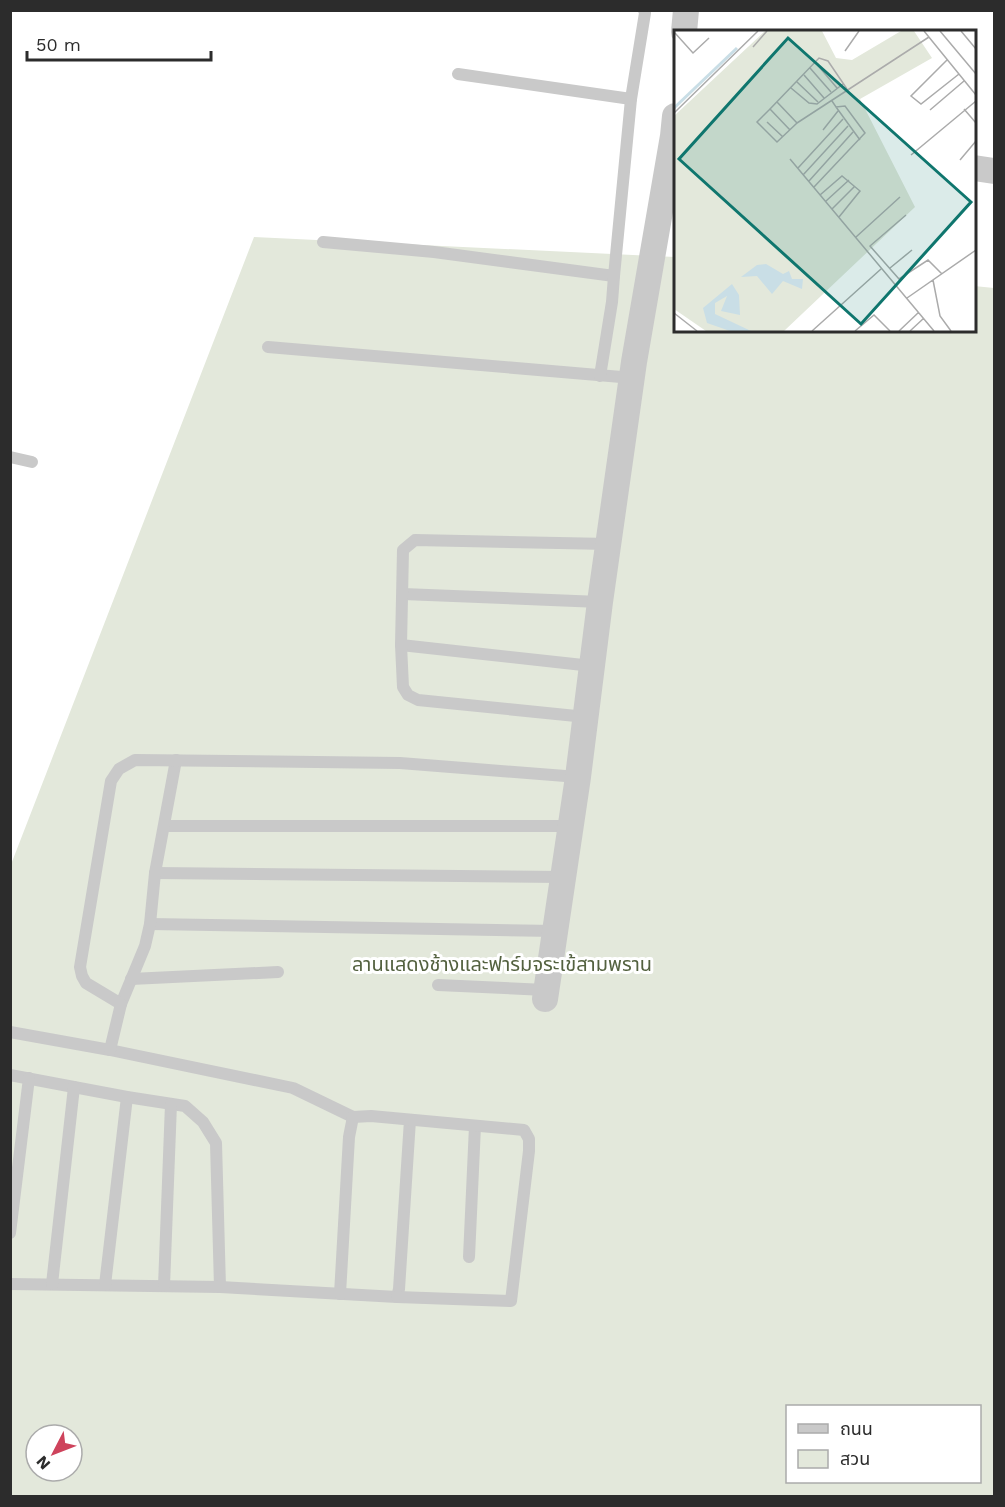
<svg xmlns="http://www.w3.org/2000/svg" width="1005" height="1507" viewBox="0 0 1005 1507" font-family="'Work Sans','Noto Sans Thai',sans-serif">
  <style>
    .green { fill: #e3e8db; fill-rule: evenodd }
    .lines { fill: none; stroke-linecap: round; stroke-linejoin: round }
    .service { stroke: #c9c9c9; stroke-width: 12 }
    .minor { stroke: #c9c9c9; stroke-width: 26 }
    .labels { text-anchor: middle; stroke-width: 6; stroke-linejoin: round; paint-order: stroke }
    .park-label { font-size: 20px; fill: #53613f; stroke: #fff }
    .inset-river { fill: none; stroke: #c9dee6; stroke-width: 3 }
    .inset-road { fill: none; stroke: #ababab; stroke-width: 1.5 }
    .view { fill: #0f766e; fill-opacity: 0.15; stroke: #0f766e; stroke-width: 3 }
    .inset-edge { fill: none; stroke: #2c2c2c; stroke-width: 3 }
  </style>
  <rect width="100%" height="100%" fill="#fff"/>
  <!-- green -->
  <path class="green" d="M254 237 675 257V330H974V286L994 288V1496H11L10 867ZM788 1406H980V1482H788ZM36 1435H72V1471H36Z"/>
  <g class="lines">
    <!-- service -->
    <g class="service">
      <path d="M458 74 631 99"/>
      <path d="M323 242 434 252 614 276 631 99 645 13 644 10"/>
      <path d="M268 347 633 378"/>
      <path d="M600 376 612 302 614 276"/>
      <path d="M10 457 32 462"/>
      <path d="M403 594 600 602"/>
      <path d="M401 645 592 666"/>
      <path d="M586 717 418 700 408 695 403 687 401 645 403 550 415 540 609 544"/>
      <path d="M165 826H570"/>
      <path d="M155 873 563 877"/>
      <path d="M150 924 555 931"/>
      <path d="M131 979 278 972"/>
      <path d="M438 985 546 990"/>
      <path d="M121 1004 145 946 150 924 155 873 176 760"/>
      <path d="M10 1032 110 1050 293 1088 353 1117"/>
      <path d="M110 1050 121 1004 86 983 82 976 80 967 111 781 119 769 135 760 400 763 578 777"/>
      <path d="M10 1075 127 1097 185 1106 203 1122 216 1143 220 1287"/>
      <path d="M10 1233 29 1078"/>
      <path d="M469 1257 475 1126"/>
      <path d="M10 1284 220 1287 397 1297 399 1289 410 1120"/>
      <path d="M52 1284 74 1087"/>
      <path d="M105 1285 127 1097"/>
      <path d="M164 1286 171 1104"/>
      <path d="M340 1294 349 1137 353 1117 371 1116 524 1130 529 1139V1151L511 1301 397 1297"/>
    </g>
    <!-- minor -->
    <g class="minor">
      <path d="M684 32 686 10"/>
      <path d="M974 168 994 171"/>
      <path d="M545 999 578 777 600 602 634 362 673 136 675 116"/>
    </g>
  </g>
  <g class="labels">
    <!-- park labels -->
    <g class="park-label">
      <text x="502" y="971">ลานแสดงช้างและฟาร์มจระเข้สามพราน</text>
    </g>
  </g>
  <!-- overview -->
  <g transform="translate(674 30)">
    <rect width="302" height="302" fill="#fff"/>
    <path d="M91 1H148L162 28 178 30 227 1H240L258 28 186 69 241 177 110 301H32L0 279V86Z" fill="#e3e8db"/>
    <path d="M92 234 109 244 115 241 118 249H129L128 259 109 251 98 264 83 246 67 247 83 235ZM58 254 65 265 66 285 47 281 53 266 41 273V284L77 301H56L33 293 29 278Z" fill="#c9dee6"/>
    <path class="inset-river" d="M0 78 63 18"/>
    <path class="inset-road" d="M250 1 302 65M266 1 302 44M287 1 302 19M1 3 19 23 35 8M79 17 93 1M171 21 185 1M273 30 237 66 247 74 285 44M141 32 163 58M136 38 157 62M130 45 150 68M123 52 144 72M117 58 135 73 143 74 169 54M162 77 186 110M96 79 83 92 103 112 123 93 103 72M290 79 302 93M256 80 290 51M0 83 84 1M93 92 109 107M123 93 255 7M116 100 96 79 145 28 154 31 173 59M149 100 164 81M237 125 302 71M116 129 260 301M286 130 302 111M124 138 169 89M129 145 174 96M135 151 179 102M140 157 191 103 171 76 162 77 158 71M146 165 168 146 186 161 165 187M152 171 175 150M158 179 181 156M232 185 196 216 225 249 254 230 268 244M182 207 226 167M216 238 238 220M259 250 266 286 277 301M233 268 302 220M0 283 23 301M138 301 207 239M181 301 200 285 216 301M225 301 245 282M236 301 250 288"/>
    <path class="view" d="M114 8 297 172 187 294 5 129Z"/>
    <rect width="302" height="302" class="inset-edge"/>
  </g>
  <!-- border -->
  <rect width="1005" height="1507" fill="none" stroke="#2c2c2c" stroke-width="24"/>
  <!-- legend -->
  <rect x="786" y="1405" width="195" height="78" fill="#ffffff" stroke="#ababab" stroke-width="1.5"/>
  <rect x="798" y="1424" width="30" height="9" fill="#c9c9c9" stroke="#ababab" stroke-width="1.5"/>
  <text x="840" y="1435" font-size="18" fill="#2c2c2c">ถนน</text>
  <rect x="798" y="1450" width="30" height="18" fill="#e3e8db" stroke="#ababab" stroke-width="1.5"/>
  <text x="840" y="1465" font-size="18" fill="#2c2c2c">สวน</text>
  <!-- north arrow -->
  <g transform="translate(54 1453) rotate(228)"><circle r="28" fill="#ffffff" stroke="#ababab" stroke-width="1.5"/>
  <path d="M0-4.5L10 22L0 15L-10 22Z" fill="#ce435c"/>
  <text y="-9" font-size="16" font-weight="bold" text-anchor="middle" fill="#2c2c2c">N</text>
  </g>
  <!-- scale -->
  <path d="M27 51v9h184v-9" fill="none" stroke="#2c2c2c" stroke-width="3"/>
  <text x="36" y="51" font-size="18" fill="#2c2c2c" stroke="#ffffff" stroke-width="4.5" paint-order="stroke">50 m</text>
</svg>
